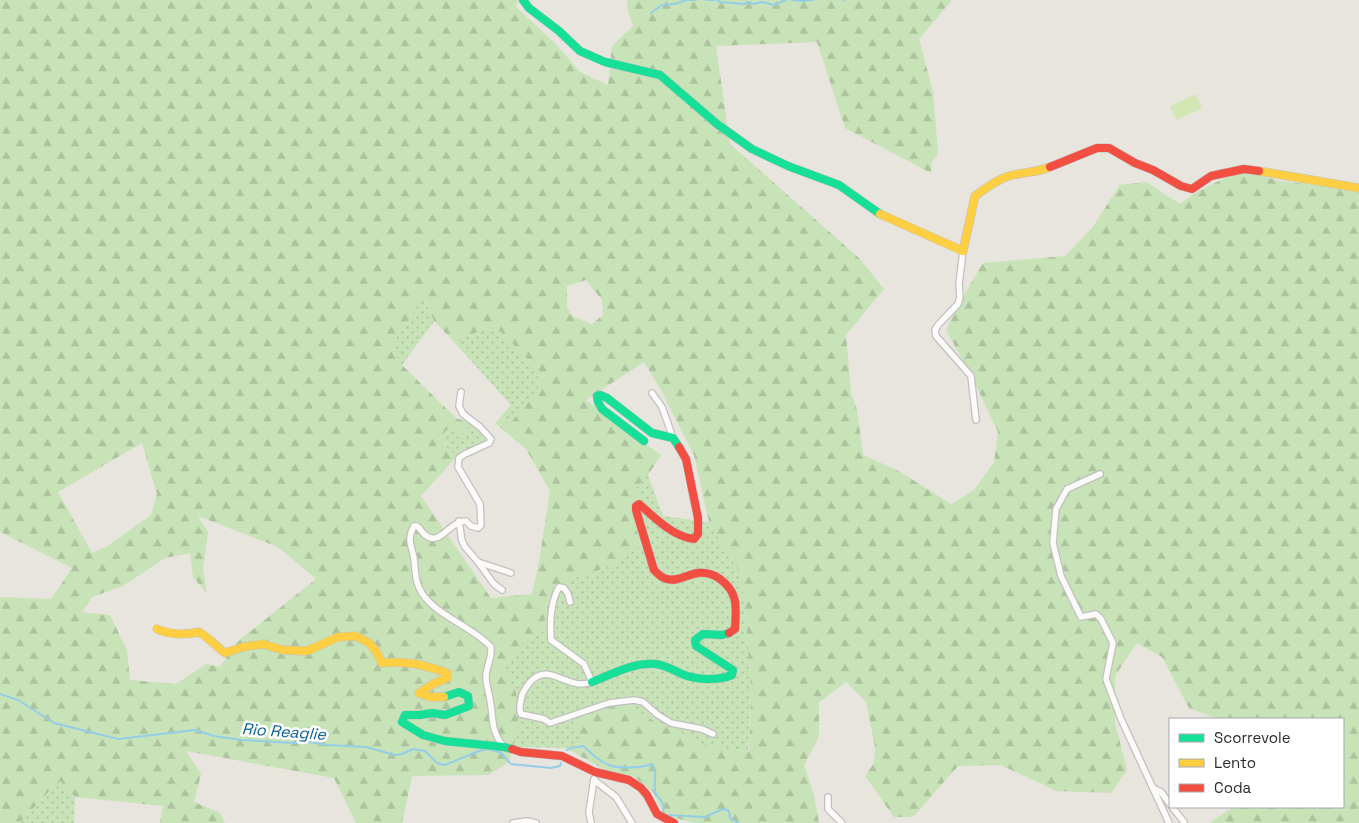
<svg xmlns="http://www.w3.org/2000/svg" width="1359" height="823" viewBox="0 0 1359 823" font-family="'Space Grotesk',sans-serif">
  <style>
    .grass { fill: url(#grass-dots) }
    .forest { fill: url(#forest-firs); fill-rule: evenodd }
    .pitch { fill: #d3e7b5 }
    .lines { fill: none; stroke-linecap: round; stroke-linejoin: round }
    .stream { stroke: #93cee8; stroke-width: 2 }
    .street-casing { stroke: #c1c0c0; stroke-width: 8 }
    .fast-casing { stroke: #c1c0c0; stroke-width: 9 }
    .slow-casing { stroke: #c1c0c0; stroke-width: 9 }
    .jam-casing { stroke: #c1c0c0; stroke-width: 9 }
    .street { stroke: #fcfbfa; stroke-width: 5.5 }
    .fast { stroke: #16e098; stroke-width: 8 }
    .slow { stroke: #ffcf43; stroke-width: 8 }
    .jam { stroke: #f24e42; stroke-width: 8 }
    .labels { text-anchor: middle; stroke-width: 5; stroke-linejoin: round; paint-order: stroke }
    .water-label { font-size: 16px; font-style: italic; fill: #0f6297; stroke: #fff }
  </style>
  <defs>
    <pattern id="grass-dots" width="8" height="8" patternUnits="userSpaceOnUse" patternTransform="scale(1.25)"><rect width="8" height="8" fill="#c8e3b7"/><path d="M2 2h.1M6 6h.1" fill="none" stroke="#acc39d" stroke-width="1.8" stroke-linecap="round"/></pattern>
    <pattern id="forest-firs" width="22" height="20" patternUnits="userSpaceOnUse" patternTransform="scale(1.25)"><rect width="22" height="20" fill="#c8e3b7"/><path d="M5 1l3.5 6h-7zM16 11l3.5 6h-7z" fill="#acc39d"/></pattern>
  </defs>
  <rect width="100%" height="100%" fill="#e8e4de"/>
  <!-- grass -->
  <g class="grass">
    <path d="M424 298 434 321 402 365 393 351 396 338 406 325 413 313 410 306Z"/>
    <path d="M485 328 501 332 539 371 538 390 512 421 499 419 511 405 455 343Z"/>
    <path d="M470 423 486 437 484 443 458 455 449 452 444 441V432L454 426 465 432Z"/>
    <path d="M648 475 663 516 709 522 737 567 744 596 751 690 748 752 706 746 652 720 624 702 574 722 584 741 566 748 513 747 503 666 526 639 543 632 550 588 573 578 591 573 607 567 625 557 639 546 631 506 636 488Z"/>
    <path d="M61 781 75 797 74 823H20L44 796Z"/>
  </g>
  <!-- forest -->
  <path class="forest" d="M0 0H518L516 7 556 44 580 72 608 85 612 46 633 26 628 12 627 0H952L919 39 933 92 938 154 932 162 931 173 845 128 817 42 716 46 730 144 859 258 884 289 846 335 851 393 857 409 863 455 899 471 951 504 974 490 994 462 998 432 972 377 946 330 961 300 983 263 1065 256 1092 228 1120 185 1146 182 1180 204 1193 194 1225 178 1248 172 1280 181 1351 189 1359 192V823H1212L1211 822 1233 807H1343V719H1218L1189 708 1162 657 1137 643 1115 676V723L1127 770 1111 793 1056 791 1001 765 958 766 913 817H894L865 776 874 763 875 747 866 702 846 682 819 702V736L804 765 814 795 819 823H694L665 815 653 792 633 776 605 770 566 748 584 741 573 722 624 702 652 720 706 746 749 752 751 690 744 596 737 567 709 522 694 455 662 392 644 362 586 400 661 455 648 475 636 488 640 499 632 507 640 546 625 557 607 567 591 573 573 578 550 588 543 632 526 639 503 666 516 692 518 729 509 762 488 775 412 776 402 823H356L334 778 186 751 201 774 194 802 220 813 225 823H160L163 806 75 797 61 781 44 796 20 823H0V597L51 599 72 568 0 532ZM586 280 602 300 603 315 592 324 572 316 567 307V286ZM424 298 434 321 455 343 485 328 501 332 539 371 538 390 512 421 499 419 495 423 526 449 550 491 539 562 532 594 491 598 421 496 458 455C446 450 443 445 444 432L454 426 456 431 462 434 465 432 470 423 456 418 402 365 393 351 396 338 406 325 413 313 410 306ZM142 443 157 494 151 515 106 547 92 553 58 492ZM198 516 278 547 316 579 236 643 220 667 206 664 176 684 130 680 127 650 110 615 82 612 92 597 123 586 165 558 190 553 193 577 207 594 203 568 208 532Z"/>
  <!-- pitch -->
  <path class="pitch" d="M1196 94 1202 108 1176 120 1170 106Z"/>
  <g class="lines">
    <!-- stream -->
    <g class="stream">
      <path d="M706 0H714"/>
      <path d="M717 0 720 2 744 4 748 2 754 4 762 2 774 5 786 0"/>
      <path d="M792 0 802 1 813 0"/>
      <path d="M843 0H844"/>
      <path d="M651 13 662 5 674 4 687 0H695"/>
      <path d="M0 694 18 700 54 723 118 739 195 730 214 736 242 740 293 743 309 742 328 745 366 747 395 755 402 754 413 749 425 751 437 763 445 765 479 751 489 749 501 753 511 764 551 768 560 766 561 763"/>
      <path d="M567 750 571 748 583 746C591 753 599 761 609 765 619 769 641 768 652 764 653 766 655 771 655 772 656 779 653 787 656 794 661 802 665 801 663 813L666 815 705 817 723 809 729 811 730 818 738 823"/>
    </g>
    <defs>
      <g id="street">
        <path d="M963 251 959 284 960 297 958 304 938 325 935 330 936 336 971 376 976 420"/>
        <path d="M461 392 459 406 463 414 480 427 491 439 489 443 465 454 459 458 458 467 480 504 481 525 478 528 471 526 466 521C450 521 441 544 428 537 422 534 421 529 417 526H414C406 541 412 545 414 559 415 567 415 575 417 582 425 613 471 624 491 647 492 660 486 666 486 677 486 685 489 692 490 700 494 720 490 730 504 747"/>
        <path d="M652 393 662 407 673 438"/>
        <path d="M1100 474 1067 489 1056 509 1053 543 1061 576 1081 617 1096 614 1101 619 1113 643 1106 679 1121 719 1169 823"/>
        <path d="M459 521 462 541 465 547 478 562 494 584 502 590"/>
        <path d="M478 562 511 573"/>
        <path d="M570 602 568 594 564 588 559 587C550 604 550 621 551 640L584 664 592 682C589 683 584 684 581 684 561 683 547 664 530 682 527 686 524 690 522 695 521 701 518 708 521 714L544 719 550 723 609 703 634 700 643 702 658 715 671 723 702 729 713 734"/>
        <path d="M594 780 616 797 632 823"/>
        <path d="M1153 788 1161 792 1170 804"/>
        <path d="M828 797V809L842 823"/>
        <path d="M1172 807 1184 822"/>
        <path d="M513 823 527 821 536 823"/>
        <path d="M591 823 589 812 594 779"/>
      </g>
      <g id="fast">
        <path d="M523 0 529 8 559 31 580 51 605 62 660 75 717 124 752 149 788 166 839 185 880 214"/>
        <path d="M644 441 602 409 598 402 597 396 600 395 607 398 652 433 673 438 679 447"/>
        <path d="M592 682C612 674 634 662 656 664 665 665 673 670 682 674 696 680 718 681 732 675L733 670 696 646 695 640 703 634 722 635 729 633"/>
        <path d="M444 697 459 692 468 696 469 706 445 715 432 713 420 715H405L402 722 423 735 445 741 504 747 512 749"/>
      </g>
      <g id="slow">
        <path d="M1259 171 1359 188"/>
        <path d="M880 214 963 251 975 196C985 189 995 181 1006 177 1020 172 1036 173 1050 167"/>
        <path d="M157 629C170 635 185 635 199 632 209 638 216 646 225 653L243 647 263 644 283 650 307 651 338 637 356 636 369 643 376 651 382 663C405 660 425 665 447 673V678L433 684 419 693 430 697H444"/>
      </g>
      <g id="jam">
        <path d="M1050 167 1097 148H1109L1135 163 1153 170 1181 186 1192 189 1211 176 1244 169 1259 171"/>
        <path d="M679 447 686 459 698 518V534L694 539C673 537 654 517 639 504L636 506V510L654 570C658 574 661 578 667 579 677 582 687 575 697 573 706 572 713 574 720 579 739 593 736 608 735 629L729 633"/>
        <path d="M512 749 521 752 562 756 595 772 629 780 641 788 647 795 657 814 674 823"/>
      </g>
    </defs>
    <!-- street casing -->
    <use href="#street" class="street-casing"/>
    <!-- fast casing -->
    <use href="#fast" class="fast-casing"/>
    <!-- slow casing -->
    <use href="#slow" class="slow-casing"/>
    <!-- jam casing -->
    <use href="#jam" class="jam-casing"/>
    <!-- street -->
    <use href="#street" class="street"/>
    <!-- fast -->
    <use href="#fast" class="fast"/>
    <!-- slow -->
    <use href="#slow" class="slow"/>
    <!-- jam -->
    <use href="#jam" class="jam"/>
  </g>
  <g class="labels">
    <!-- water labels -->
    <g class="water-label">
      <text transform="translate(284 731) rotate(4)" y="6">Rio Reaglie</text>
    </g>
  </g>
  <!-- legend -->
  <rect x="1169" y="718" width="175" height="90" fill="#ffffff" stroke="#a9a9a9"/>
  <rect x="1179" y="734" width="25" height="8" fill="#16e098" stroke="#a9a9a9"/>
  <text x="1214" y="743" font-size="15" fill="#292929">Scorrevole</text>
  <rect x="1179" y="759" width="25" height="8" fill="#ffcf43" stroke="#a9a9a9"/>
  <text x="1214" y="768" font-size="15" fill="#292929">Lento</text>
  <rect x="1179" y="784" width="25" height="8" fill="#f24e42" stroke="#a9a9a9"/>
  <text x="1214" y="793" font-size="15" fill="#292929">Coda</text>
</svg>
